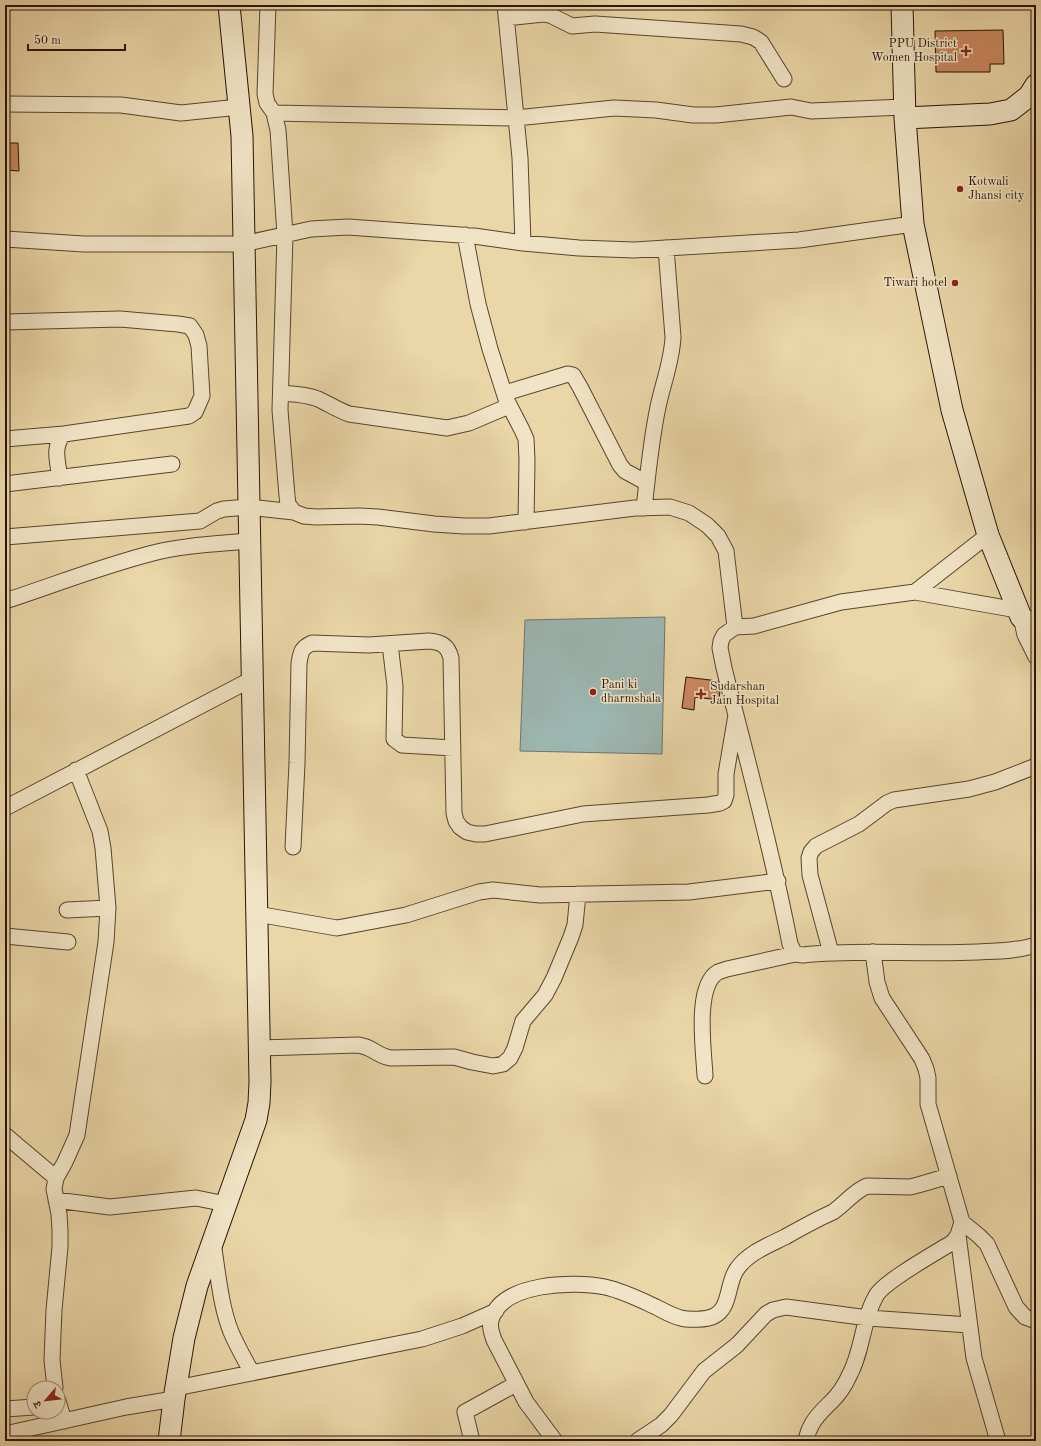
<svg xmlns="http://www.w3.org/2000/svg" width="1041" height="1446" font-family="'Old Standard TT','Noto Serif Devanagari',serif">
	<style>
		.water { fill: #9cb7b2; stroke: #6e756c }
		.building { fill: #ca8862; stroke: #281304 }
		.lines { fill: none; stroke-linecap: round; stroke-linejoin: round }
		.street-casing { stroke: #58442d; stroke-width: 17 }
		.secondary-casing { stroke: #281304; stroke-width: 23 }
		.street { stroke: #f1e4c6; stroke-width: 15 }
		.secondary { stroke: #f1e4c6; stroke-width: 21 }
		.poi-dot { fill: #8f2418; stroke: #f1e4c6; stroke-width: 1.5 }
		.labels { text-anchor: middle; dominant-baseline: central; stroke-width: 3; stroke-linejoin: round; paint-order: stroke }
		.poi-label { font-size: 12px; fill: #281304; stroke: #f1e4c6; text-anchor: start }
	</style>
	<rect width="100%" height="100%" fill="#ead6a7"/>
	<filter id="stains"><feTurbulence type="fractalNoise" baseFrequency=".005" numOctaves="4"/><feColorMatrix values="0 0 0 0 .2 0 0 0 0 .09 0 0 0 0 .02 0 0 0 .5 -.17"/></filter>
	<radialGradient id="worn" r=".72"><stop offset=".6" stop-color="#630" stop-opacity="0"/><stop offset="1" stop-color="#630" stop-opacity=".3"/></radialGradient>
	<path class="water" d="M 665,617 L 662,754 L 520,751 L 525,620 Z"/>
	<path class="building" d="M 1003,30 L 1004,64 L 990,64 L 990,72 L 936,72 L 935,31 Z
		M 5,143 L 18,143 L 19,171 L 5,170 Z
		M 686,677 L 718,681 L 720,690 L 719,700 L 695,697 L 694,710 L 682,708 Z"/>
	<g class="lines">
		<defs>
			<path id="street" d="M 268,5 L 265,94 L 267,103 L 274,113 L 278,130 L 285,235 L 280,410 L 287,496 L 288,504 L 294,512
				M 505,5 L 520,158 L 523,243
				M 506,18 L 544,14 L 550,15 L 572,26 L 595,24 L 741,34 L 753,37 L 761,42 L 784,79
				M 5,104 L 121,105 L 181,113 L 239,107
				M 274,113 L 516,118 L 614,108 L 656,110 L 693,115 L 716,115 L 791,107 L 811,111 L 904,107
				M 465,235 L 478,304 L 490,349 L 506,399 L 522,430 L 526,439 L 527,460 L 526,522
				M 5,239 L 84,244 L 243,244 L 311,229 L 348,227 L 474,236 L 523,243 L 579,248 L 634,250 L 799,240 L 913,224
				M 5,322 L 120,319 L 178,324 L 190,326 L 196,335 L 199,346 L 202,396 L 195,412 L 189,416 L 64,434 C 52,446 58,463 60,478
				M 281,393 C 294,394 306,394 318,399 C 329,404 338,410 349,414 L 447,428 L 469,423 L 509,406
				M 505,393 L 568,374 L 573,375 L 580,387 L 620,465 L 625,471 L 647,483
				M 5,439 L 64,434
				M 5,484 L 172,464
				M 644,508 C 648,474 651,440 658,407 C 663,383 672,361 673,337 L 666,248
				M 5,537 L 200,521 L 217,511 L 224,509 L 248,507 L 294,512 L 304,516 L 316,517 L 359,516 L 378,517 L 434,524 L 464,526 L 489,526 L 635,508 L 670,507 L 689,513 L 707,525 L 718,536 L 726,551 L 735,627
				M 915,592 L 1017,610
				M 5,601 C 54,585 102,566 153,553 C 184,545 217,544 249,541
				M 1021,617 L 1025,635 L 1036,657
				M 390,644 L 395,686 L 394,739 L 402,745 L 453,748
				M 5,808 L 252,679
				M 293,847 L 297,763 L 299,663 C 301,652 301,648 312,643 L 369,645 L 429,641 C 442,642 448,646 451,658 L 454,813 L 456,821 L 460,827 L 467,832 L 476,834 L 485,834 L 583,814 L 708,805 L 720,803 L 724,801 L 726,795 L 726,774 L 736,715
				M 67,910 L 108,908
				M 257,914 L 337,928 L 406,915 L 479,892 L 493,890 L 540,895 L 689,892 L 778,881
				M 5,936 L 68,942
				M 831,953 L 810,875 L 809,858 L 811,852 L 816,846 L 859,824 L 887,803 L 894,800 L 969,789 L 995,782 L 1036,766
				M 795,954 L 790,944 C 772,851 747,760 724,668 L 720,648 L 721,641 L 724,635 L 735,627 L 754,626 L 841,602 L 915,592 L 988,535
				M 260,1048 L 358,1045 C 374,1047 376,1056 391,1058 L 454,1057 L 472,1062 L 493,1066 L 503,1064 L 510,1058 L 515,1048 L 523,1021 L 545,995 L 554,978 L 571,937 L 575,925 L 578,894
				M 705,1076 C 704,1052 694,986 718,972 C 721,971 724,970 727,969 L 795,954 L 803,955 C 861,949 920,955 978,952 C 997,951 1018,951 1036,945
				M 5,1135 L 56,1178
				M 56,1200 L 110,1207 L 196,1198 L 226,1204
				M 962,1222 L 979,1236 L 987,1244 L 1016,1307 L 1025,1317 L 1036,1321
				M 958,1235 L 974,1358 L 998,1441
				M 213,1243 C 218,1272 220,1304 231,1332 C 237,1346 245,1360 252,1373
				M 55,1388 L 52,1360 L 54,1310 L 60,1247 L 60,1230 L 59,1214 L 54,1189 L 56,1178 L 65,1162 L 77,1135 L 106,942 L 108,908 L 103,848 L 100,831 L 76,770
				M 176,1388 L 422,1339 L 462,1326 L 496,1311
				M 58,1401 L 64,1421
				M 5,1409 L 34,1407
				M 5,1434 L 126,1407 L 174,1399
				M 472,1441 L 465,1412 L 516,1384
				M 555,1441 L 526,1402 L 494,1340 C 492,1334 489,1327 491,1320 C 502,1282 574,1281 605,1287 C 623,1291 639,1299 656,1307 C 664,1311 672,1316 681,1318 C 688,1320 707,1320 714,1316 C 731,1308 727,1282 737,1269 C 748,1253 769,1245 785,1237 C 801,1228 817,1219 833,1212 C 845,1204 854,1191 867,1186 L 910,1187 L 918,1185 L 949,1176
				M 637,1441 L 661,1425 L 671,1415 L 704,1371 L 737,1345 L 766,1314 L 773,1310 L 786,1307 L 868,1318 L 969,1325
				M 806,1441 C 807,1435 809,1429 812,1424 C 817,1415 825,1408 832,1401 C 839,1394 845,1385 849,1376 C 863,1351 862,1320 876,1296 C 883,1282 937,1252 953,1242 L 958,1235 L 962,1222 L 928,1104 L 928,1078 L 926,1069 L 922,1059 L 882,998 L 877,982 L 873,952"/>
			<path id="secondary" d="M 902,5 L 905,118
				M 1036,85 L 1029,96 L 1011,110 L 990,114 L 905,118 L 913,224 L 952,410 L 988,535 L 1021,617 L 1036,630
				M 169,1441 L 174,1399 L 184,1338 L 197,1286 L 256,1120 L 259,1103 L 260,1082 L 242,136 L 229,5"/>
		</defs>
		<use href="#street" class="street-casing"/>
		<use href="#secondary" class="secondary-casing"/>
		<use href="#street" class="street"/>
		<use href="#secondary" class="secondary"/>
	</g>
	<g class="poi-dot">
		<path d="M964 45h4v4h4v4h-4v4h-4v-4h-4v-4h4z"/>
		<circle cx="960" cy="189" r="4"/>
		<circle cx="955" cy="283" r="4"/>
		<circle cx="593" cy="692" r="4"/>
		<path d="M699 688h4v4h4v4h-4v4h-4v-4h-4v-4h4z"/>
	</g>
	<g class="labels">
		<g class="poi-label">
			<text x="957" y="44" text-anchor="end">PPU District<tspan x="957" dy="14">Women Hospital</tspan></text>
			<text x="968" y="182">Kotwali<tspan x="968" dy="14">Jhansi city</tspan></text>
			<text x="947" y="283" text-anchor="end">Tiwari hotel</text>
			<text x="601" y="685">Pani ki<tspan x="601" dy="14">dharmshala</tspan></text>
			<text x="710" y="687">Sudarshan<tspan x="710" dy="14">Jain Hospital</tspan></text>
		</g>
	</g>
	<rect width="1041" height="1446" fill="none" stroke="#ead6a7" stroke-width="20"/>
	<rect x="6" y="6" width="1029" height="1434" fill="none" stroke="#281304" stroke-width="2"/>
	<rect x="10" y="10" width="1021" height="1426" fill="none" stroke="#281304"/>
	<g transform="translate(46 1400) rotate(242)"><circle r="19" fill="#f1e4c6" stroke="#a19078"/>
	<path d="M0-3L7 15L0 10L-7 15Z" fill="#8f2418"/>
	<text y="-6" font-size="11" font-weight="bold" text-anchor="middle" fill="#281304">उ</text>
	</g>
	<path d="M28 44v6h97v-6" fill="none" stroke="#281304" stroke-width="2"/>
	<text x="34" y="44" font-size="12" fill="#281304" stroke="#f1e4c6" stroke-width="3" paint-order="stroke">50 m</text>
	<rect width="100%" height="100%" filter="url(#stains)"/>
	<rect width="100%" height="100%" fill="url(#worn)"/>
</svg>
